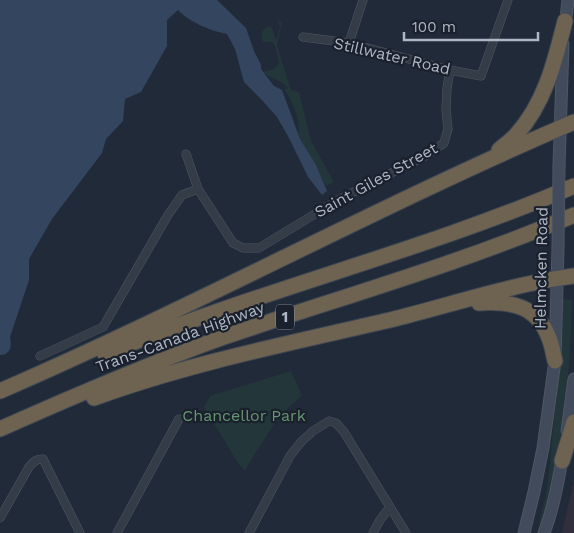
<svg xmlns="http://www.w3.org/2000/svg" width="574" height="533" font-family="'Work Sans',sans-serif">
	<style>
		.medical { fill: #312f3c }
		.green { fill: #233639 }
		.water { fill: #34455f }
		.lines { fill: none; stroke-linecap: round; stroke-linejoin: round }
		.minor-casing { stroke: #4f5763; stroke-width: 9 }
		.secondary-casing { stroke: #4f5763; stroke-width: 13 }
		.motorway-casing { stroke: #3f4753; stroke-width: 17 }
		.minor { stroke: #343c48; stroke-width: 8 }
		.secondary { stroke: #424b5b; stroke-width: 11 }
		.motorway { stroke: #6e6351; stroke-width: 15 }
		.secondary-bridge-casing { stroke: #4f5763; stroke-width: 13; stroke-linecap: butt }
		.secondary-bridge { stroke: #424b5b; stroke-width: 11 }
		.labels { text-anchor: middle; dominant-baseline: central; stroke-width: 4.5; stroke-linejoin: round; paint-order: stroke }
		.shield { fill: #1a212d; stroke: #828a97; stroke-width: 1 }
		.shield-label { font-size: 15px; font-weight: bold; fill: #afb7c5 }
		.street-label { font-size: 16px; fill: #afb7c5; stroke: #1a212d }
		.park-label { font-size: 16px; fill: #669571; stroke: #1a212d }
	</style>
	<rect width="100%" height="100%" fill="#212a38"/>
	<path class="medical" d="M 574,479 L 574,533 L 562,533 Z"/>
	<path class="green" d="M 277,20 L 282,22 L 277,46 L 291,90 L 299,92 L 311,141 L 334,182 L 326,186 L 297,133 L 299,131 C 299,116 293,102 284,89 L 288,89 C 282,79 270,79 262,72 L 274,69 L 279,63 C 277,56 277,49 273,42 L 263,42 C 260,35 261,29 269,26 L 272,28 L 275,37 L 277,39 L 280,26 Z
		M 563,299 L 572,300 C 571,375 561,450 542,524 L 539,523 L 545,499 L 548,483 L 554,418 L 559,376 L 562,344 Z
		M 291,371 L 302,395 L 278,418 L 251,460 L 245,471 L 238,463 L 204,407 L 210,396 Z"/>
	<path class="water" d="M 0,0 L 217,0 L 246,28 L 254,51 L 261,65 L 261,69 L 274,86 L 282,90 L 300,139 L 316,165 L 327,191 L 322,195 L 308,177 L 289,138 L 277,117 L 260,98 L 244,82 L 235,49 L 227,34 C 211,31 189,22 178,10 L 167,20 L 167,46 L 141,92 L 125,99 L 123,121 L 106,139 L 102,153 L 52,219 L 29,259 L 29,280 L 10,337 C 12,346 11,354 0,355 Z"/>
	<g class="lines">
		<defs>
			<path id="minor" d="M 303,37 L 349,43 L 450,70 L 481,76 L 508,0
				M 349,43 L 363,0
				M 186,154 L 198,189 L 233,243 L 243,248 L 259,248 L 338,200 L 427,155 L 444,143 L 448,129 L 446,109 L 447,88 L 450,70
				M 40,356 L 103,327 L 168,215 L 182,195 L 198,189
				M 0,518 L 29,467 C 33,462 36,459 43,459 L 80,533
				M 117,533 L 179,419
				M 249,533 L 290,456 L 301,442 L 313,431 L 329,421 L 336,423 L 344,432 L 406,533
				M 373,533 L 380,520 L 390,507"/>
			<path id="secondary" d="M 565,28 L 568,0
				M 559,166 L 563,44
				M 567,431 L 574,379
				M 524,533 L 534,492 L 543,448 L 555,361 L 558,248
				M 544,533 C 554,507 558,481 563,455"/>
			<path id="motorway" d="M 499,150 C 504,145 511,141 516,135 C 545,103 555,61 565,21
				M 479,303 C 510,301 537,305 549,338 C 552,345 553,353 555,361
				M 105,354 C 258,290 421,252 574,186
				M 0,391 C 194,307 380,205 574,122
				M 94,398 C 190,363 291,343 390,320 C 451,305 512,284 574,276
				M 0,429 C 74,396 148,364 224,337 C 341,297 460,264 574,215
				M 562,461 L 574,422"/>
		</defs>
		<use href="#minor" class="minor-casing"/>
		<use href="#secondary" class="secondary-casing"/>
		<use href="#motorway" class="motorway-casing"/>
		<use href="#minor" class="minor"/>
		<use href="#secondary" class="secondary"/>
		<use href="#motorway" class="motorway"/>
		<defs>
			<path id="secondary-bridge" d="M 558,248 L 559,166"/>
		</defs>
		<use href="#secondary-bridge" class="secondary-bridge-casing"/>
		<use href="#secondary-bridge" class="secondary-bridge"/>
	</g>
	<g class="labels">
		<rect class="shield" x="276" y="304.5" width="18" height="25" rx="4"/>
		<g class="shield-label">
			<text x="285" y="317">1</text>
		</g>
		<g class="street-label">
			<text transform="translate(392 56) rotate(13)">Stillwater Road</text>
			<text transform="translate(376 180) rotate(-29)">Saint Giles Street</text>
			<text transform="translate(541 268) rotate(-89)">Helmcken Road</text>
			<text transform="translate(180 337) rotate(-20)">Trans-Canada Highway</text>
		</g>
		<g class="park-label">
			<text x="244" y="415">Chancellor Park</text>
		</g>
	</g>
	<path d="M404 32v8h134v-8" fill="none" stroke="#afb7c5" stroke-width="2.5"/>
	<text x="412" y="32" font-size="15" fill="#afb7c5" stroke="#1a212d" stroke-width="4" paint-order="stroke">100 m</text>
</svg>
